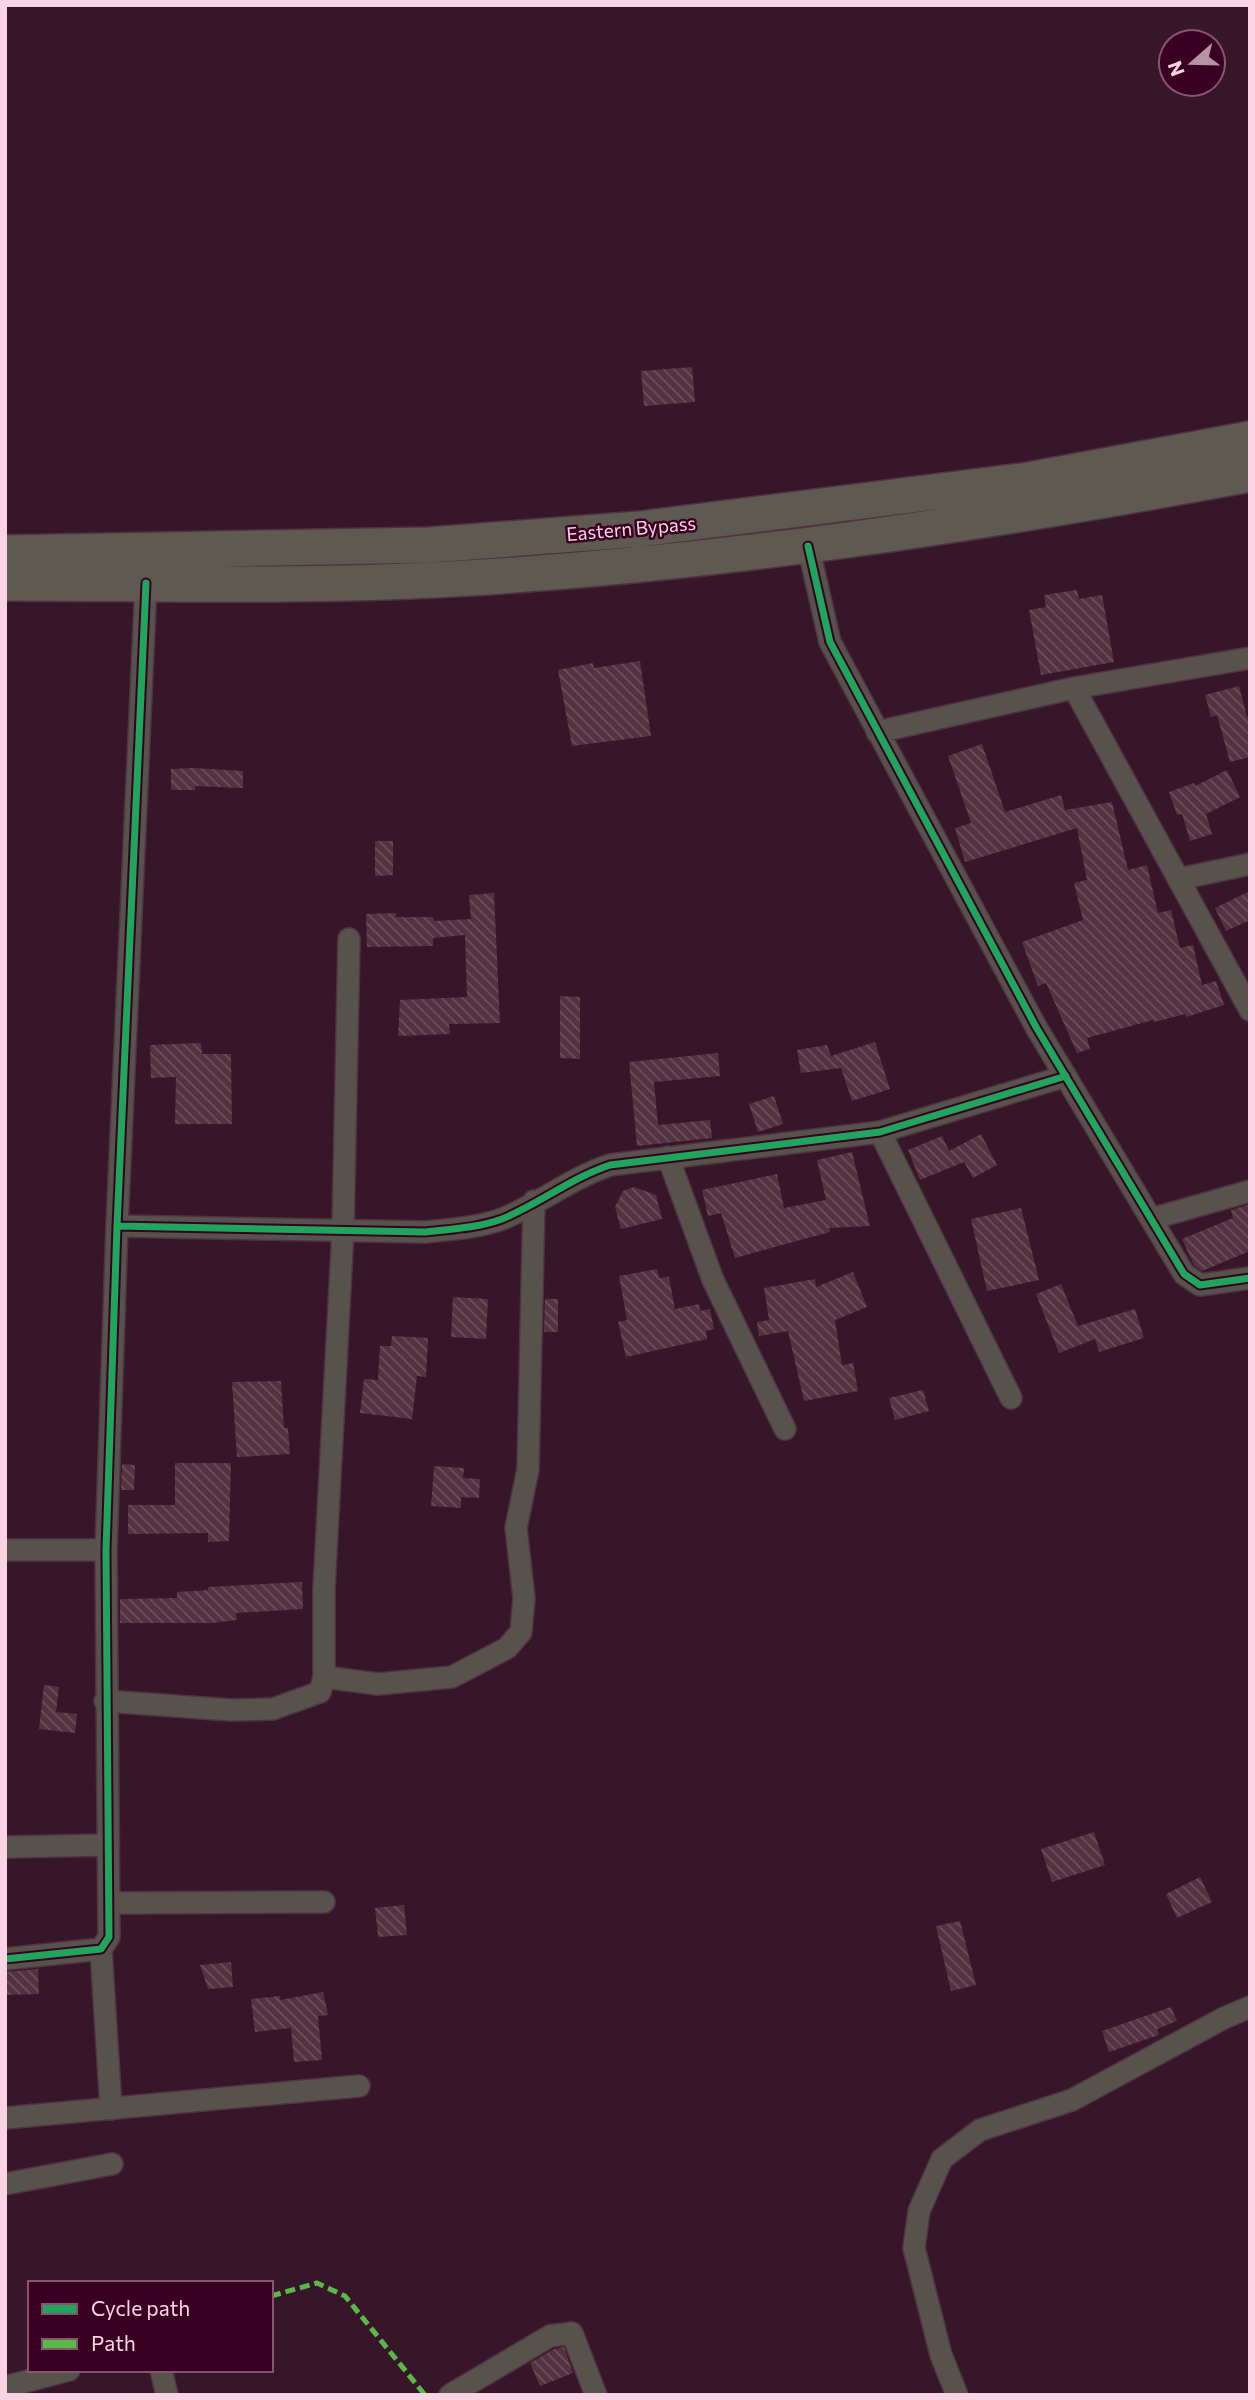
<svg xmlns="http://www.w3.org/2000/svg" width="1255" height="2400" font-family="Commissioner,sans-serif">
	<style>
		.building { fill: url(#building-back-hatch) }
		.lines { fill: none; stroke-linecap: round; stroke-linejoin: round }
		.minor-casing { stroke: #503342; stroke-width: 24 }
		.primary-casing { stroke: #503342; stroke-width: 38 }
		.minor { stroke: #58524d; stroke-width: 21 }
		.primary { stroke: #5f5a51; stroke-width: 35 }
		.quiet { stroke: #58b947; stroke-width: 5; stroke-dasharray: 10 5; stroke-linecap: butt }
		.cycleway-casing { stroke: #390021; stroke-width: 11 }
		.cycleway { stroke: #20a55d; stroke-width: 7 }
		.labels { text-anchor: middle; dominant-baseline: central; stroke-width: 5; stroke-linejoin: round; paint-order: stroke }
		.street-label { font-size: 19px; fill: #fad4e5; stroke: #390021 }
	</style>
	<defs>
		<pattern id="building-back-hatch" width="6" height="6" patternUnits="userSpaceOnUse" patternTransform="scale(1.75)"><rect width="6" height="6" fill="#543240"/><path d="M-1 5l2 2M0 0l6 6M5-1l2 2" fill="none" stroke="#6e4f5b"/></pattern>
	</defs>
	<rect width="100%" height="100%" fill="#371629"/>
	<path class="building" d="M 692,367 L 695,402 L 644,406 L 641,371 Z
		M 1077,590 L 1079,599 L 1102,595 L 1114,662 L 1041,675 L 1029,610 L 1046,607 L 1044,595 Z
		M 640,661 L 651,736 L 572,746 L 558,670 L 593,663 L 594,668 Z
		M 1239,686 L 1247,717 L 1250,716 L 1250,757 L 1230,762 L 1217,715 L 1211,717 L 1205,695 Z
		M 982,744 L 1005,812 L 1061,795 L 1065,810 L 1112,802 L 1128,870 L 1147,865 L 1158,913 L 1171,910 L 1180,948 L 1193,945 L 1202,985 L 1216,981 L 1224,1005 L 1186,1017 L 1185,1014 L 1154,1022 L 1153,1020 L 1087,1038 L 1090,1049 L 1077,1053 L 1046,983 L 1038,986 L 1022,942 L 1083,920 L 1074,883 L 1087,880 L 1077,828 L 965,862 L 955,828 L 971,823 L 948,756 Z
		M 194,768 L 243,771 L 243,788 L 195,786 L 195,790 L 171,790 L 171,769 Z
		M 1227,770 L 1240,797 L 1206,814 L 1212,834 L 1190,841 L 1182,814 L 1177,815 L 1169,792 L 1194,783 L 1195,786 Z
		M 375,841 L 393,841 L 393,875 L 375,876 Z
		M 1250,891 L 1250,920 L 1226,931 L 1215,908 Z
		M 494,893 L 500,1023 L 449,1024 L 450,1034 L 398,1036 L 400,1000 L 467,997 L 465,935 L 433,938 L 433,946 L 367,947 L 366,914 L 396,913 L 396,917 L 433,917 L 434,921 L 471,919 L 469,895 Z
		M 560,996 L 580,997 L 580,1059 L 560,1058 Z
		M 875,1042 L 890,1089 L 852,1101 L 841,1068 L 801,1073 L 797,1050 L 827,1045 L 831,1056 Z
		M 201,1043 L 202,1054 L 231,1054 L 232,1124 L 175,1124 L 176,1077 L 151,1078 L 150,1045 Z
		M 718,1053 L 720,1076 L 654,1082 L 658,1125 L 710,1120 L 712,1138 L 637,1146 L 629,1062 Z
		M 774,1096 L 783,1124 L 758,1132 L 749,1104 Z
		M 981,1134 L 997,1165 L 973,1178 L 964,1162 L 920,1180 L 908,1150 L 942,1136 L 949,1151 Z
		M 852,1152 L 870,1226 L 829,1228 L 830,1232 L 735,1258 L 721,1213 L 708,1216 L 702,1190 L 777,1174 L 784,1208 L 826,1200 L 817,1160 Z
		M 634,1187 L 656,1195 L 662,1219 L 621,1229 L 615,1207 L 623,1191 Z
		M 1248,1205 L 1250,1251 L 1202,1271 L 1194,1265 L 1182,1239 L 1233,1218 L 1231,1210 Z
		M 1021,1208 L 1039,1280 L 987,1291 L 971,1219 Z
		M 657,1269 L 659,1278 L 669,1277 L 675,1309 L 699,1304 L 700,1311 L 710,1309 L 714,1329 L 706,1331 L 707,1339 L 626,1357 L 618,1322 L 627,1320 L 619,1276 Z
		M 853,1272 L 867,1307 L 835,1320 L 842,1365 L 853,1363 L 858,1391 L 804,1401 L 788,1331 L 759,1336 L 757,1322 L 769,1320 L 764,1288 L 815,1279 L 816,1287 Z
		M 1061,1284 L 1078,1326 L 1135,1309 L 1144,1338 L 1099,1352 L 1095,1339 L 1059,1353 L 1036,1294 Z
		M 453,1297 L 488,1299 L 486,1339 L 451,1337 Z
		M 545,1299 L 558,1299 L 558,1332 L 544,1332 Z
		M 392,1336 L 428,1338 L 426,1377 L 417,1376 L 412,1419 L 360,1413 L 364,1379 L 378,1380 L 380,1346 L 391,1346 Z
		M 281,1381 L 284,1428 L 288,1428 L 290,1454 L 237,1457 L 232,1382 Z
		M 923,1390 L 929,1411 L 895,1420 L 889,1398 Z
		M 175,1463 L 231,1463 L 229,1541 L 208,1542 L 208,1533 L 128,1534 L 128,1505 L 175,1505 Z
		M 122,1464 L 135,1465 L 134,1490 L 121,1490 Z
		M 434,1466 L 464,1468 L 463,1478 L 480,1479 L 479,1498 L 461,1497 L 461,1508 L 431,1506 Z
		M 302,1582 L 303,1609 L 236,1613 L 237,1620 L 211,1623 L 120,1623 L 120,1599 L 177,1598 L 177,1592 L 208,1590 L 208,1587 Z
		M 44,1685 L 59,1687 L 56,1712 L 77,1714 L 75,1733 L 39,1729 Z
		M 1094,1832 L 1105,1865 L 1052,1882 L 1041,1849 Z
		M 1200,1877 L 1212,1902 L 1177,1918 L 1166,1894 Z
		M 404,1905 L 407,1935 L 378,1937 L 375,1908 Z
		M 960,1921 L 976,1985 L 951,1991 L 936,1926 Z
		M 231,1962 L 233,1987 L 208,1989 L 200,1965 Z
		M 38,1969 L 39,1994 L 5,1995 L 5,1972 Z
		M 323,1992 L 328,2015 L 318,2016 L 322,2060 L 294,2062 L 291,2028 L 255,2032 L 251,1999 L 280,1996 L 280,2000 Z
		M 1171,2007 L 1177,2021 L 1157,2029 L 1159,2035 L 1109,2052 L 1102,2031 Z
		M 564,2347 L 573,2373 L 540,2386 L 530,2363 L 554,2349 Z"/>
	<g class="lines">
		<defs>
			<path id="minor" d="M 808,546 L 830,642 L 1036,1027 L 1184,1274 L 1200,1285 L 1250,1278
				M 1074,688 L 1250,1010
				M 877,732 L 1074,688 L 1250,658
				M 1179,879 L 1250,864
				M 880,1132 L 1011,1398
				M 668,1157 L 713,1280 L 785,1429
				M 1151,1219 L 1250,1191
				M 117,1226 L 426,1232 C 451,1229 477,1228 502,1219 C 539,1204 571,1178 610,1165 L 880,1132 L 1066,1076
				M 5,1550 L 106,1550
				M 324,1677 L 378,1684 L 452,1677 L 507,1648 L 521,1632 L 524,1598 L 516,1528 L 528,1469 L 534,1201
				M 105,1701 L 231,1710 L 273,1709 L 320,1692 L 324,1677 L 324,1589 L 343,1230 L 349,939
				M 5,1847 L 108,1845
				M 109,1903 L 324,1902
				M 101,1949 L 111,2109
				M 5,1959 L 101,1949 L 109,1937 L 106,1550 L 117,1226 L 146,583
				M 5,2118 L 359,2086
				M 5,2184 L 112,2164
				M 161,2370 L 167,2395
				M 5,2387 L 69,2370
				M 450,2395 L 550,2336 L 572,2333 L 596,2395
				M 957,2395 L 941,2355 L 914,2248 L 919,2211 L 942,2159 L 980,2130 L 1072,2100 L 1224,2018 L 1250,2007"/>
			<path id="primary" d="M 5,553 L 429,545 L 640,529 L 1029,480 L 1250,439
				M 5,583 C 147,583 291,587 433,580 C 708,566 980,524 1250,474"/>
		</defs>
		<use href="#minor" class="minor-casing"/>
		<use href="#primary" class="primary-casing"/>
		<use href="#minor" class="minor"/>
		<use href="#primary" class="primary"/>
		<path class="quiet" d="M 271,2296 L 317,2283 L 345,2296 L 425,2395"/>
		<defs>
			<path id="cycleway" d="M 808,546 L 830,642 L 1036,1027 L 1184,1274 L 1200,1285 L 1250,1278
				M 117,1226 L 426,1232 C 451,1229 477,1228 502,1219 C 539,1204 571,1178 610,1165 L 880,1132 L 1066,1076
				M 5,1959 L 101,1949 L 109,1937 L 106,1550 L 117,1226 L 146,583"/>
		</defs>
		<use href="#cycleway" class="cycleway-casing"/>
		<use href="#cycleway" class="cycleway"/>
	</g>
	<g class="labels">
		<g class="street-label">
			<text transform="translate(631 528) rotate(-5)">Eastern Bypass</text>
		</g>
	</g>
	<rect width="1255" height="2400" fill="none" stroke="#fad4e5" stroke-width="14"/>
	<rect x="28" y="2281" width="245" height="91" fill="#390021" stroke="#86556f" stroke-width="2"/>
	<rect x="42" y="2304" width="35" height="10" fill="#20a55d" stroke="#86556f" stroke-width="2"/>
	<text x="91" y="2316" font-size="21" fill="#fad4e5">Cycle path</text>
	<rect x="42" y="2339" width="35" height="10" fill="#58b947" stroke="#86556f" stroke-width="2"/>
	<text x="91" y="2351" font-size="21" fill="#fad4e5">Path</text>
	<g transform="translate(1192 63) rotate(250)"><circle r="33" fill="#390021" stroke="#86556f" stroke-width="2"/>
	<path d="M0-5L12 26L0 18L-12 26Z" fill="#b692a3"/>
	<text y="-10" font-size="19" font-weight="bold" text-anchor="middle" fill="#fad4e5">N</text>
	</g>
</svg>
